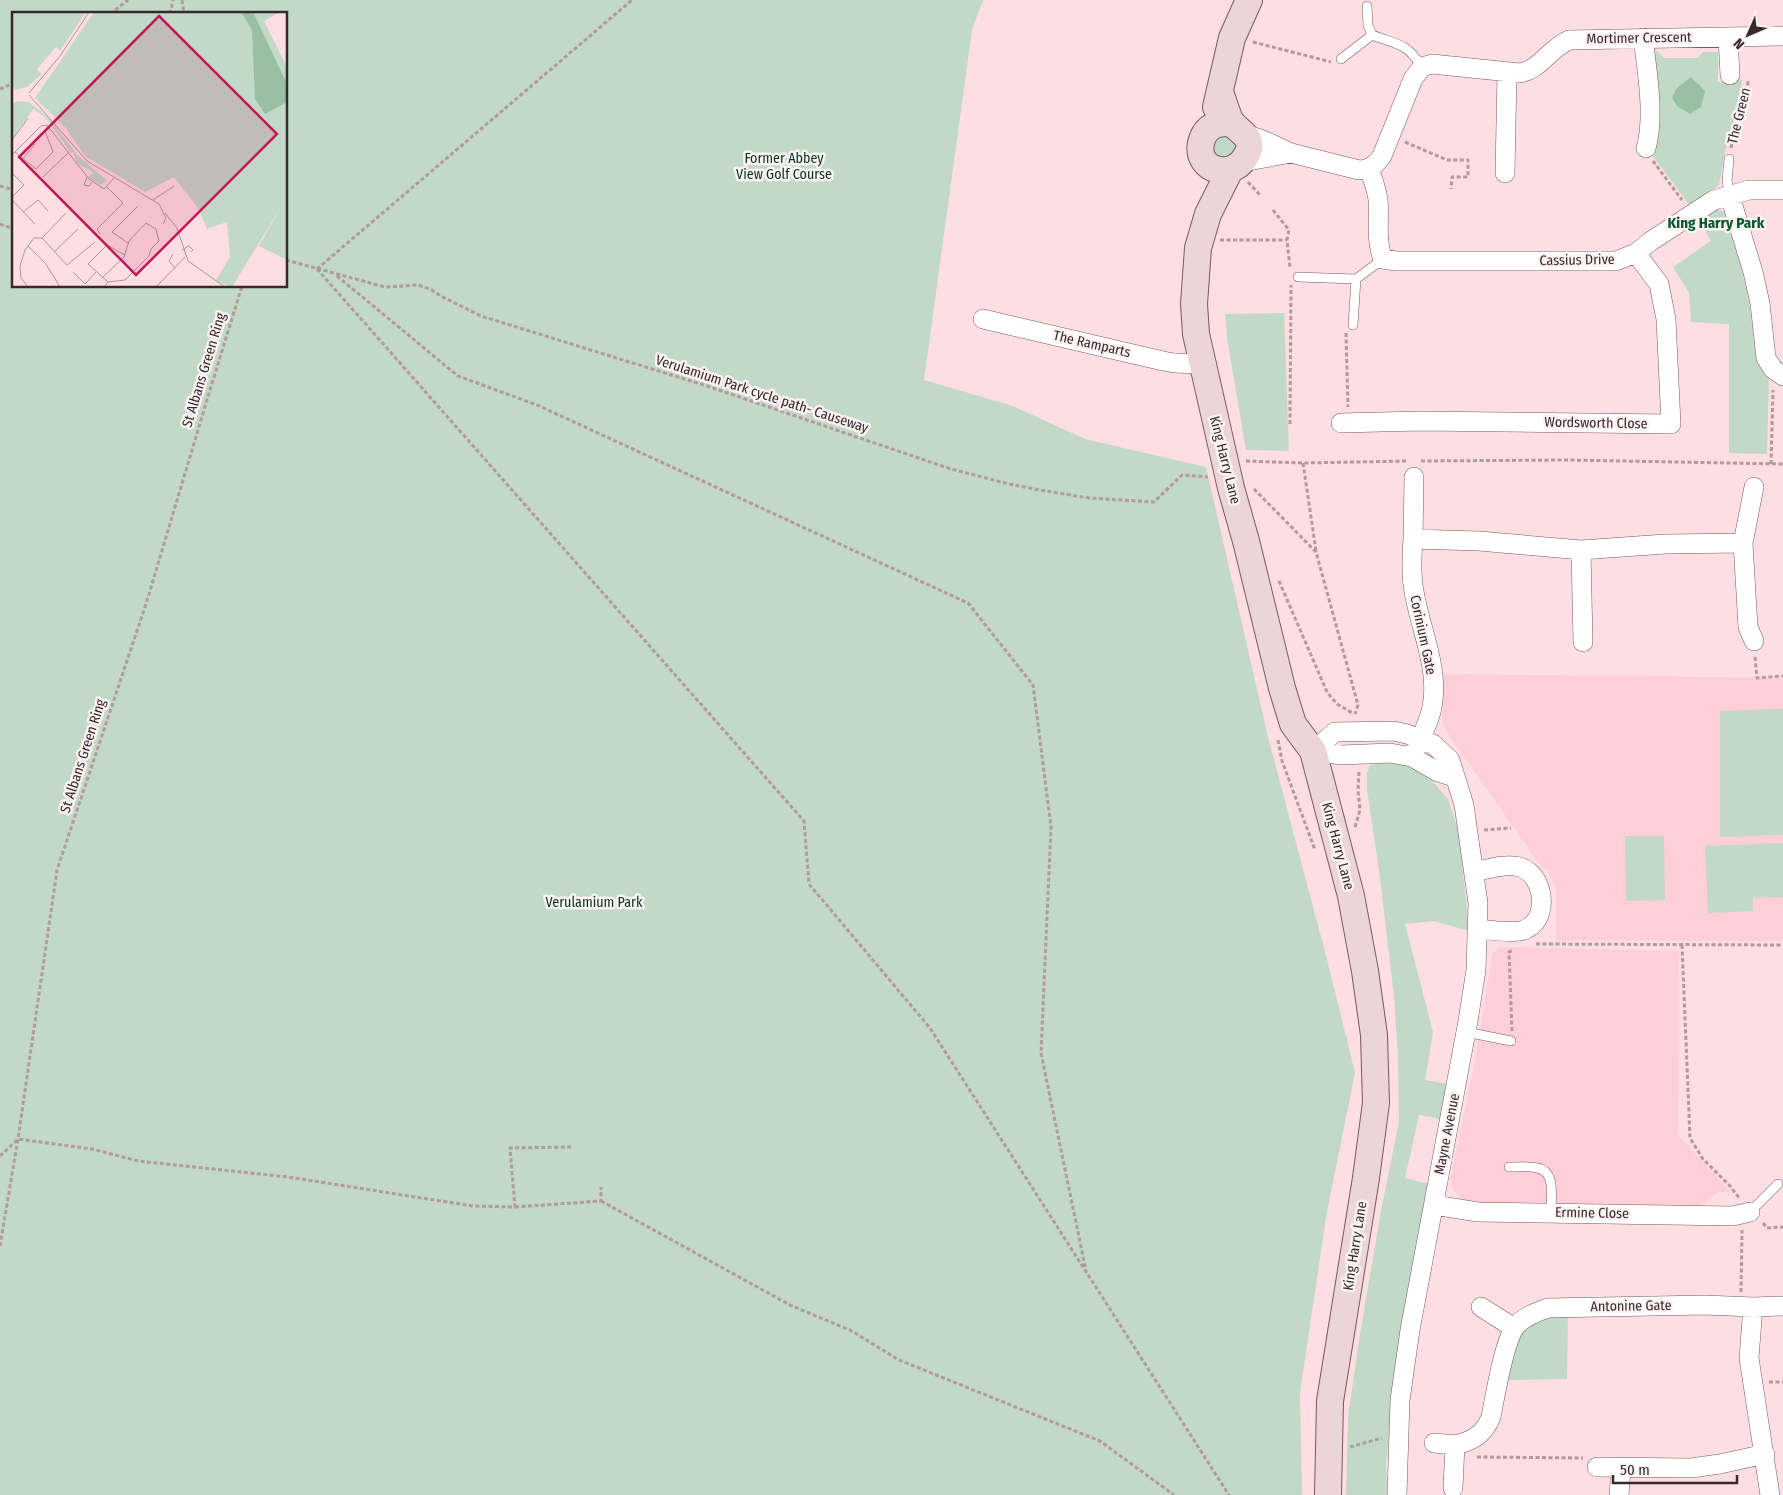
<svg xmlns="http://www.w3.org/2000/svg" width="1783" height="1495" font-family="'Fira Sans Condensed',sans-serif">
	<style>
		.built { fill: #fecfd7 }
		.green { fill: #c2d9c7; fill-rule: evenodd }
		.water { fill: #9ac0a3 }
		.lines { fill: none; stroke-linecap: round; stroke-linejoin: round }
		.lane-casing { stroke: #78585d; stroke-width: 10 }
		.street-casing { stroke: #78585d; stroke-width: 20 }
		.secondary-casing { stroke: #78585d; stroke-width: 28 }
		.path { stroke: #b2999d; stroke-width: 3; stroke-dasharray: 4 2.5; stroke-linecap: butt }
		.lane { stroke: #fff; stroke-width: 9 }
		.street { stroke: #fff; stroke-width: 19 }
		.secondary { stroke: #ebd5d9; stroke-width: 26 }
		.labels { text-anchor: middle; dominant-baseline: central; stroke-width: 5; stroke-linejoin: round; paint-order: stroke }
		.street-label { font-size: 14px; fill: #37282b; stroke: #faf2f3 }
		.park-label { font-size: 14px; fill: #053519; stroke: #faf2f3 }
		.neighbourhood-label { font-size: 15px; font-weight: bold; fill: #08562b; stroke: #faf2f3 }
		.inset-road { fill: none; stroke: #ae9599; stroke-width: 1 }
		.view { fill: #c2185b; fill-opacity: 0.15; stroke: #c2185b; stroke-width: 2.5 }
		.inset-edge { fill: none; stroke: #37282b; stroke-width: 2.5 }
	</style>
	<rect width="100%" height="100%" fill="#fddee3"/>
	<path class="built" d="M 1444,674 L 1783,678 L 1783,941 L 1556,940 L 1556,889 L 1548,871 L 1538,862 L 1447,732 L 1443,724 L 1442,717 Z
		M 1501,947 L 1679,951 L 1678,1135 L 1731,1192 L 1718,1192 L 1699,1207 L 1471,1203 L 1461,1199 L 1452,1188 L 1451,1177 L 1474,1066 L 1493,953 Z"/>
	<path class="green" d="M 0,0 L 983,0 L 972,30 L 924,380 L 1013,406 L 1085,439 L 1206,467 L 1268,737 L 1329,967 L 1355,1073 L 1326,1217 L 1300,1393 L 1302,1495 L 0,1495 ZM 14,14 L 286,14 L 286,286 L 14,286 Z
		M 1652,50 L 1657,51 L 1664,58 L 1697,58 L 1703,52 L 1718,52 L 1718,82 L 1742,80 L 1740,109 L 1728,136 L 1719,185 L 1690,206 L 1652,155 L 1654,92 Z
		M 1216,132 L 1239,136 L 1236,159 L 1213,156 Z
		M 1713,207 L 1724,212 C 1735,243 1744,275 1750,307 C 1755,331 1752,358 1769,377 L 1767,454 L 1729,453 L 1729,324 L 1691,322 L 1689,293 L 1673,267 L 1711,241 L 1698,218 Z
		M 1284,313 L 1289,451 L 1246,450 L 1227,338 L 1225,314 Z
		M 1783,709 L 1783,835 L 1720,837 L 1720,711 Z
		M 1383,763 L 1407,763 L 1425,773 L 1448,799 L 1459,833 L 1469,931 L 1434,921 L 1405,924 L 1433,1032 L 1425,1080 L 1448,1084 L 1440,1119 L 1419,1115 L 1405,1178 L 1429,1184 L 1396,1371 L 1386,1465 L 1387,1495 L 1346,1495 L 1348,1416 L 1360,1334 L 1381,1211 L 1399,1121 L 1398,1057 L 1394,996 L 1380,878 L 1367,789 L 1367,773 L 1370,765 Z
		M 1625,836 L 1664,836 L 1665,900 L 1626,901 Z
		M 1783,843 L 1783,897 L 1753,898 L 1753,911 L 1708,913 L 1705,846 Z
		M 1568,1315 L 1567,1379 L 1506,1380 C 1518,1334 1516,1321 1568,1315 Z"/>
	<path class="water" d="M 1691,77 L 1705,91 L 1701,107 L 1690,114 L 1677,106 L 1672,98 L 1676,89 Z"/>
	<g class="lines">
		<defs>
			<path id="lane" d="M 1367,6 L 1368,25 L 1372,35 C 1398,45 1406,42 1422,67
				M 1341,59 L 1372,35
				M 1729,159 L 1727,181 L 1730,196
				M 1298,277 L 1356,279 L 1383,259
				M 1353,325 L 1356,279
				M 1466,1032 L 1511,1041
				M 1509,1167 C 1518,1167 1528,1166 1537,1168 C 1556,1171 1551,1197 1551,1212
				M 1750,1212 L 1778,1184"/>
			<path id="street" d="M 1728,37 L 1730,75
				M 1643,38 C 1647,69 1655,118 1646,148
				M 1245,134 L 1263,140 L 1291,153 L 1359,170 C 1370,170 1376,164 1382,156 L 1413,79 L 1422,67 L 1432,64 L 1519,73 C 1539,71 1550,48 1569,40 L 1783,36
				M 1243,162 L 1291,153
				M 1369,169 C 1373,179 1376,188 1378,199 C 1380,220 1375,239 1383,259 L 1396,261 L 1616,261 L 1636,253 L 1651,241 L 1714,200 L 1749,190 L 1783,190
				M 1505,173 L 1507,73
				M 1730,196 L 1753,272 L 1760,303 L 1766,358 L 1773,369 L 1783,376
				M 983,319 L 1163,361 L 1174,363 L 1201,364
				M 1341,423 L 1420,421 L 1671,424 L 1666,319 L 1659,284 L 1636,253
				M 1413,539 L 1414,477
				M 1743,543 L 1748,627 L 1754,641
				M 1581,550 L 1583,642
				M 1313,751 L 1335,732 L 1394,731 L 1407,734 L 1433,744 L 1450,760 L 1464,805 L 1478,903 L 1476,970 L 1468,1021 L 1410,1330 L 1400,1400 L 1397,1495
				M 1313,751 L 1341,755 L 1390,753 L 1412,757 L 1438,772 L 1454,777
				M 1412,757 C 1419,741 1429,724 1432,707 C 1440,666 1418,625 1413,585 C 1411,570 1412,554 1413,539 L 1479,541 L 1581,550 L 1665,544 L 1743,543 L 1754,487
				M 1474,872 C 1488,869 1506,863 1520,867 C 1546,875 1551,925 1520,931 C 1509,933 1490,930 1478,929
				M 1434,1205 L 1478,1212 L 1733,1216 L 1750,1212
				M 1481,1307 L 1514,1328
				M 1753,1307 L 1783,1306
				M 1434,1443 L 1455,1445
				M 1597,1467 L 1691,1468 L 1720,1464 L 1765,1454
				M 1453,1488 L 1455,1445 C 1473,1441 1484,1434 1491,1417 C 1495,1396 1504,1342 1515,1327 C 1523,1317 1536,1312 1548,1308 L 1705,1305 L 1753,1307 L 1749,1358 L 1770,1495
				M 1619,1495 L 1621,1468"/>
			<path id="secondary" d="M 1220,92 C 1223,99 1228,119 1233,124 C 1241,133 1254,138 1248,152 C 1235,183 1195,171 1201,143 C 1205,126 1218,121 1233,124
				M 1216,107 L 1232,38 L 1249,0
				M 1230,170 L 1208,214 L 1198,248 L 1194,304 L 1196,334 L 1231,488 L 1246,541 L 1282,688 L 1293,724 L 1313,751 L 1351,896 L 1365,971 L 1374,1035 L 1376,1103 L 1366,1178 L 1330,1401 L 1328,1495"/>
		</defs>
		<use href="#lane" class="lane-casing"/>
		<use href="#street" class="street-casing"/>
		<use href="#secondary" class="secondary-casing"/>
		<path class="path" d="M 182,0 L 184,14
			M 110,14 L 128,0
			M 170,14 L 173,0
			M 1253,42 L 1331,62
			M 0,89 L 14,83
			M 1405,142 L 1447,160 L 1468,160 L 1468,177 L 1452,177 L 1451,189
			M 1731,148 C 1735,125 1747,104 1748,80
			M 1653,161 L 1682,200
			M 1248,182 L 1261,196
			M 0,186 L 14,190
			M 1273,210 L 1289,230 L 1287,240 L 1290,268
			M 0,224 L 14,229
			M 1220,240 L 1287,240
			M 286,260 L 385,287 L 418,285 L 430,289 L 441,296 L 481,316 L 707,386 L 951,469 L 1009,484 L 1040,490 L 1089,498 L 1154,502 L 1182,475 L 1208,477
			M 317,269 L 804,821 L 809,884 L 930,1028 L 1229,1495
			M 317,269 L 632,0
			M 337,276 L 458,376 L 537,405 L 968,603 L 1033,685 L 1051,827 L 1041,1053 L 1086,1271
			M 1346,333 L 1348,407
			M 1290,424 L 1291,285
			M 1246,461 L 1303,463 L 1407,461
			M 1421,461 L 1568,460 L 1783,464
			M 1303,463 L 1316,551
			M 1771,464 L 1773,390
			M 1254,489 L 1316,552 L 1358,705 L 1355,714
			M 1279,581 L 1327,692 L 1337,704 L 1354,714
			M 1755,657 L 1757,678 L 1783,676
			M 1278,740 L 1282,761 L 1315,850
			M 1355,827 L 1360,810 L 1358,791 L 1359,772
			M 1484,830 L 1511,828
			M 1536,944 L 1783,945
			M 1682,945 L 1690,1138 L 1703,1159 L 1730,1186 L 1740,1199
			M 1512,1031 L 1509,952 L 1514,950
			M 0,1156 L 18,1139 L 92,1149 L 138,1161 L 288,1177 L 473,1206 L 515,1207 L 510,1148 L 571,1147
			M 601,1201 L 790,1305 L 850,1330 L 899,1360 L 1100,1441 L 1174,1495
			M 515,1207 L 601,1201 L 601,1187
			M 1763,1223 L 1767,1228 L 1783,1227
			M 0,1246 L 18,1139 L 57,870 L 146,604 L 210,390 L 242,286
			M 1741,1292 L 1742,1230
			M 1769,1382 L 1783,1382
			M 1350,1447 L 1382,1438
			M 1477,1457 L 1583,1458"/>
		<use href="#lane" class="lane"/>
		<use href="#street" class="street"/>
		<use href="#secondary" class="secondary"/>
	</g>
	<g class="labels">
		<g class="street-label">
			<text transform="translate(1639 38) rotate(-1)">Mortimer Crescent</text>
			<text transform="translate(1739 116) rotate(-76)">The Green</text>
			<text transform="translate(1577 260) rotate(-1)">Cassius Drive</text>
			<text transform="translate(1092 344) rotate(13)">The Ramparts</text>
			<text transform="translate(204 370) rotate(-73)">St Albans Green Ring</text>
			<text transform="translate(762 394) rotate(18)">Verulamium Park cycle path- Causeway</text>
			<text transform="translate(1596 423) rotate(1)">Wordsworth Close</text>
			<text transform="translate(1225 460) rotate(76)">King Harry Lane</text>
			<text transform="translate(1423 635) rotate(78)">Corinium Gate</text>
			<text transform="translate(83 756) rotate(-72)">St Albans Green Ring</text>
			<text transform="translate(1338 846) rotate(75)">King Harry Lane</text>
			<text transform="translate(1447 1134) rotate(-79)">Mayne Avenue</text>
			<text transform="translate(1592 1213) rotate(1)">Ermine Close</text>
			<text transform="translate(1355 1246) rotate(-81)">King Harry Lane</text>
			<text transform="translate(1631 1306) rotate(-1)">Antonine Gate</text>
		</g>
		<g class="park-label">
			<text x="784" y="158">Former Abbey<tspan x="784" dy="16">View Golf Course</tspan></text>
			<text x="594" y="902">Verulamium Park</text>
		</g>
		<g class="neighbourhood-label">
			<text x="1716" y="223">King Harry Park</text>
		</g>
	</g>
	<g transform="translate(12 12)">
		<rect width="275" height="275" fill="#fddee3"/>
		<path d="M 0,0 L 74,0 L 48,39 L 44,35 L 25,57 L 30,62 L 15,75 L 4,78 L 0,74 ZM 82,0 L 268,0 L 252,9 L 275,55 L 275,248 L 247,234 L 269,195 L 220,275 L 206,270 L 204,268 L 218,245 L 215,210 L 195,217 L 186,196 L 162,165 L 133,180 L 73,144 L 53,115 L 23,86 ZM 5,89 L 17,90 L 37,106 L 66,144 L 96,169 L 88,173 L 76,165 L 81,160 L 65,151 L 61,140 L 59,141 L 34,106 L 21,97 L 0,127 L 0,92 Z" fill="#c2d9c7"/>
		<path d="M 229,0 L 241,0 L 275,72 L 275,90 L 253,102 L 243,87 L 240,18 Z" fill="#9ac0a3"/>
		<path class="inset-road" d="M 17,81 L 48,44 L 77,0M 17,83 L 75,149 L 147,192 L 154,206 L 151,212M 0,128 L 16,106M 3,140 L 24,157 L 41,140 L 33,119M 0,143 L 29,114 L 35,113 L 77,167 L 92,177 L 102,166M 11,147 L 23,132M 0,161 L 12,173 L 0,185M 31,165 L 57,140M 75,165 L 72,173 L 77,174 L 80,170M 0,188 L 23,212M 141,188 L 162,174M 11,200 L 26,188 L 36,199M 153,201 L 165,216 L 176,249 L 213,275M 88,222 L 85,217 L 111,191 L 94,174M 30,226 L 54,201M 116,231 L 100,220 L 126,194M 16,234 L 34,252 L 48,275M 170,238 L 177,234 L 181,238 L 179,240M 42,240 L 66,217M 161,242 L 157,249 L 163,256M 61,260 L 73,272 L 84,260M 90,266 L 112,245 L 117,229 L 134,211 L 144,217M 96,270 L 76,252 L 95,233 L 113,243M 16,275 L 9,266 L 8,254 L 13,238 L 22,226 L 30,226 L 55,253 L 83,230M 92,275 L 96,270 L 113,268 L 137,244 L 139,237 L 147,229 L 144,217M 144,275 L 173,245"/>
		<path class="view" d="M 147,4 L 265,122 L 124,263 L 7,145 Z"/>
		<rect width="275" height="275" class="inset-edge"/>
	</g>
	<g transform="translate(1748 35) rotate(225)" stroke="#faf2f3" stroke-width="4" paint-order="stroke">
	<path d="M0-4L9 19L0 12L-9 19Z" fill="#37282b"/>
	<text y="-8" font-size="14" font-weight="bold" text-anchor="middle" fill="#37282b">N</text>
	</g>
	<path d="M1613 1475v8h124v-8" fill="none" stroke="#37282b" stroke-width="2.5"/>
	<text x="1620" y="1475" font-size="15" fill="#37282b" stroke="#faf2f3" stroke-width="4" paint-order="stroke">50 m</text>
</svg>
